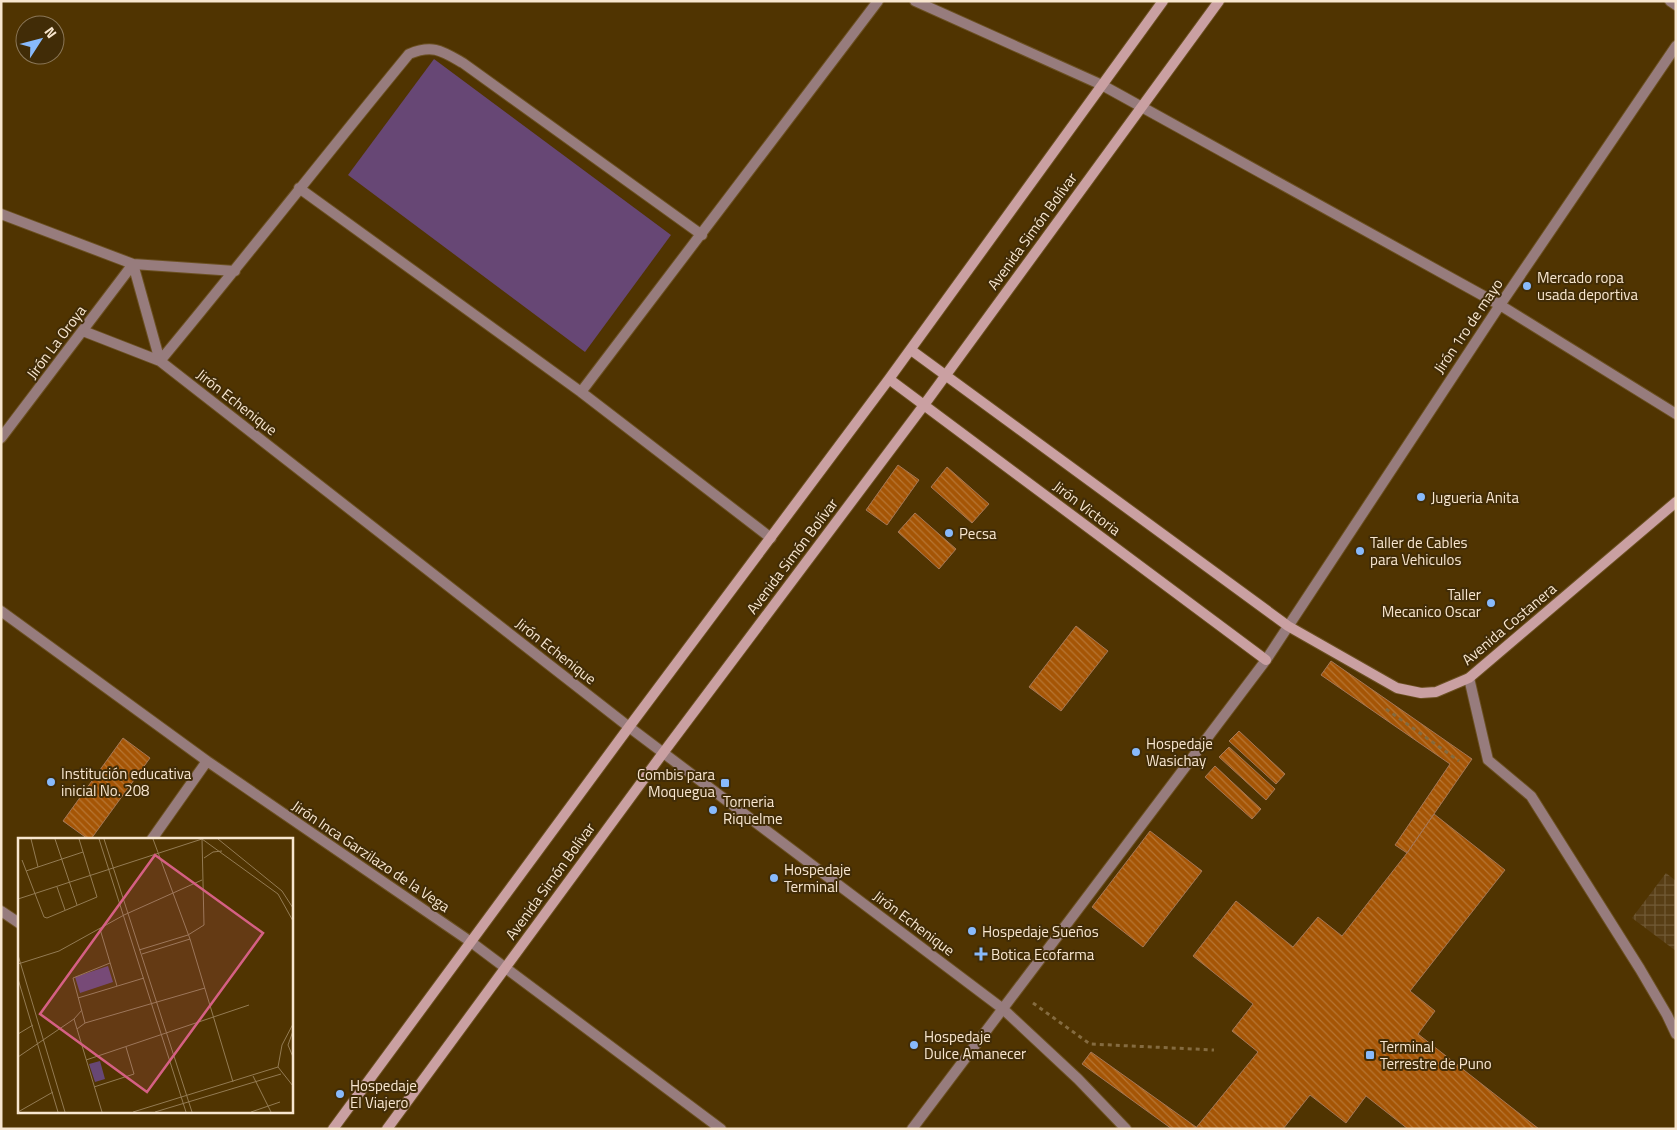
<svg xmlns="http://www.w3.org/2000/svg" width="1677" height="1130" font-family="'Titillium Web',sans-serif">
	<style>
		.industrial { fill: url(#industrial-grid) }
		.green { fill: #674775 }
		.building { fill: url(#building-back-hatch); stroke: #a57757 }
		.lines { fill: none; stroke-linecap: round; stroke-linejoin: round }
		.lane-casing { stroke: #6b5022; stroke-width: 12 }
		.street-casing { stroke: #6b5022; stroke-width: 12 }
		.secondary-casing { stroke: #6b5022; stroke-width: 12 }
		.path { stroke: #846b40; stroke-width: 3; stroke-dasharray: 4 4; stroke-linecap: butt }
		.lane { stroke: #977c7d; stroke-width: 10 }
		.street { stroke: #977c7d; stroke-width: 10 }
		.secondary { stroke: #caa0a2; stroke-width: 10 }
		.poi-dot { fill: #88bafc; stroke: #412c07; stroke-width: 2 }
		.labels { text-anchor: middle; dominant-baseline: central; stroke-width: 4; stroke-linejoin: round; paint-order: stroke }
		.street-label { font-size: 15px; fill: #f8e6cf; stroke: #412c07 }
		.poi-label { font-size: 15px; fill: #f8e6cf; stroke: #412c07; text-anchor: start }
		.inset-road { fill: none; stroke: #937b53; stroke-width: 1 }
		.view { fill: #d56084; fill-opacity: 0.15; stroke: #d56084; stroke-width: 2.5 }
		.inset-edge { fill: none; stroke: #f8e6cf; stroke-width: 2.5 }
	</style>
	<defs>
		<pattern id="industrial-grid" width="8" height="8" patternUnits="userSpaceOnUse" patternTransform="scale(1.25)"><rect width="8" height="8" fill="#583e15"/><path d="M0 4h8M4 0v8" fill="none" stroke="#715a36"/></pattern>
		<pattern id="building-back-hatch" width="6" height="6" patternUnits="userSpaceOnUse" patternTransform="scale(1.25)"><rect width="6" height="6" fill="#a55505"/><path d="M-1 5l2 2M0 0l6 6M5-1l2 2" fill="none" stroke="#b77634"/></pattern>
	</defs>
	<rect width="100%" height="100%" fill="#503401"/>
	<path class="industrial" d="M 1666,873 L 1676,881 L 1676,951 L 1632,918 Z"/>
	<path class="green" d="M 434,59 L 671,235 L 585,352 L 348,175 Z"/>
	<path class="building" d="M 898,465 L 919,480 L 887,525 L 866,510 Z
		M 947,467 L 989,504 L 972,523 L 931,487 Z
		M 915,513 L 956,549 L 939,569 L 898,532 Z
		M 1076,626 L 1108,651 L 1061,711 L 1029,687 Z
		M 1331,661 L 1472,759 L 1407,853 L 1395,845 L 1450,764 L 1321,675 Z
		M 1239,731 L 1285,774 L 1276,784 L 1229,741 Z
		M 123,738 L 150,758 L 91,839 L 88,839 L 63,821 Z
		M 1229,747 L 1275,789 L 1266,800 L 1219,757 Z
		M 1215,766 L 1261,809 L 1252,819 L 1205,777 Z
		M 1434,814 L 1505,870 L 1410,991 L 1435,1011 L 1418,1034 L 1539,1129 L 1408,1129 L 1366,1096 L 1346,1123 L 1310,1095 L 1283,1129 L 1195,1129 L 1258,1052 L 1232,1031 L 1253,1004 L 1193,956 L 1236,901 L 1293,947 L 1318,917 L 1342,936 L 1407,853 Z
		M 1150,831 L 1202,871 L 1143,947 L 1092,907 Z
		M 1091,1052 L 1196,1127 L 1195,1129 L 1172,1129 L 1082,1064 Z"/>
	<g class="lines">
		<defs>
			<path id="lane" d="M 1469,678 L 1488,760 L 1531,796 L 1640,969 L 1667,1015 L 1676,1034
				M 1003,1009 L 1078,1079 L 1126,1129"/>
			<path id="street" d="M 915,1 L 1102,85 L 1500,305 L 1676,414
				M 1670,1 L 1676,5
				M 299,188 L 581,392 L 771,538
				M 1,214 L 133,264 L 235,271
				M 133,264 L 160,361
				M 83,331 L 160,361 L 629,727 L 1003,1009
				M 160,361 C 244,260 325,156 409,54 C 433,44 442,51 463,63 L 702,235
				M 581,392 L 878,1
				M 1,438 L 133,264
				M 1,611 L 207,761 L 471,942 L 721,1129
				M 152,839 L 207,761
				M 1,911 L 19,923
				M 912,1129 L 1266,660 L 1500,305 L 1676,46"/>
			<path id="secondary" d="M 911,350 L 1288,626 L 1397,688 L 1421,693 L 1436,692 L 1469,678 L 1676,502
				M 889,379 L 1266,660
				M 333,1129 L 629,727 L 889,379 L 1163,1
				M 387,1129 L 663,753 L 924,405 L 1219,1"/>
		</defs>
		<use href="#lane" class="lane-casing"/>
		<use href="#street" class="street-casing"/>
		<use href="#secondary" class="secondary-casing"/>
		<path class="path" d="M 1386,709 L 1459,761
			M 1033,1003 L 1090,1044 L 1214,1050"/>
		<use href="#lane" class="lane"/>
		<use href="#street" class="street"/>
		<use href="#secondary" class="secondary"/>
	</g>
	<g class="poi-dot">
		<circle cx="1527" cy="286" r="5"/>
		<circle cx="1421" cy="497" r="5"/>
		<circle cx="949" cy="533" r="5"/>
		<circle cx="1360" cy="551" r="5"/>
		<circle cx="1491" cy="603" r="5"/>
		<circle cx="1136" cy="752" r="5"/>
		<circle cx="51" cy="782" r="5"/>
		<rect x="720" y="778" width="10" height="10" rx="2.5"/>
		<circle cx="713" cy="810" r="5"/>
		<circle cx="774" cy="878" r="5"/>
		<circle cx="972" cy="931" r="5"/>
		<path d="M978.5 946.5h5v5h5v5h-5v5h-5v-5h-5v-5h5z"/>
		<circle cx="914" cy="1045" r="5"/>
		<rect x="1365" y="1050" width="10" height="10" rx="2.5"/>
		<circle cx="340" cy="1094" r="5"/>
	</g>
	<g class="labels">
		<g class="street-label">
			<text transform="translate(1032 231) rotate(-54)">Avenida Simón Bolívar</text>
			<text transform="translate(1468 326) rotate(-56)">Jirón 1ro de mayo</text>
			<text transform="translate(56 342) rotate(-53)">Jirón La Oroya</text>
			<text transform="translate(237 402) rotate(38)">Jirón Echenique</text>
			<text transform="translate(1087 508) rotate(37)">Jirón Victoria</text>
			<text transform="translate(792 556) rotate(-53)">Avenida Simón Bolívar</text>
			<text transform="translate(1509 624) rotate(-40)">Avenida Costanera</text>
			<text transform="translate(556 651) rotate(38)">Jirón Echenique</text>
			<text transform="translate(371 856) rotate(34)">Jirón Inca Garzilazo de la Vega</text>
			<text transform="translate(550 881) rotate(-54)">Avenida Simón Bolívar</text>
			<text transform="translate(914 923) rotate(37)">Jirón Echenique</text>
		</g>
		<g class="poi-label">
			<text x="1537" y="277">Mercado ropa<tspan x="1537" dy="17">usada deportiva</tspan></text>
			<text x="1431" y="497">Jugueria Anita</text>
			<text x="959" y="533">Pecsa</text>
			<text x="1370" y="542">Taller de Cables<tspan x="1370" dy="17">para Vehiculos</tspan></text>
			<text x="1481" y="594" text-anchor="end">Taller<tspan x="1481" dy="17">Mecanico Oscar</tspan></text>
			<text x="1146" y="743">Hospedaje<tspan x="1146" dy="17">Wasichay</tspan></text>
			<text x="61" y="773">Institución educativa<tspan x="61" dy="17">inicial No. 208</tspan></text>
			<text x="715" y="774" text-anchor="end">Combis para<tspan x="715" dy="17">Moquegua</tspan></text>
			<text x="723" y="801">Torneria<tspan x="723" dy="17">Riquelme</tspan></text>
			<text x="784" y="869">Hospedaje<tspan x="784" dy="17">Terminal</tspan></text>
			<text x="982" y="931">Hospedaje Sueños</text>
			<text x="991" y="954">Botica Ecofarma</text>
			<text x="924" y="1036">Hospedaje<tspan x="924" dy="17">Dulce Amanecer</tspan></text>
			<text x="1380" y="1046">Terminal<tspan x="1380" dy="17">Terrestre de Puno</tspan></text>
			<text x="350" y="1085">Hospedaje<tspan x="350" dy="17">El Viajero</tspan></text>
		</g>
	</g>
	<g transform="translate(18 838)">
		<rect width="275" height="275" fill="#503401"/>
		<path d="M 90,128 L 95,144 L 62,155 L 57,139 ZM 82,223 L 87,241 L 77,244 L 71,226 Z" fill="#674775"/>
		<path class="inset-road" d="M 13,1 L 20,29M 37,1 L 59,67M 81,1 L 168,274M 86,1 L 174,274M 135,1 L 172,101 L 215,244M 200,1 L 264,53 L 275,70M 186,20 L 195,14 L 204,13M 4,22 L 26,79 L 29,80 L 79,59 L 61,1M 8,33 L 65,14M 39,49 L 47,72M 0,61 L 184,1 L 260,56 L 275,83M 82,91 L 99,148M 121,112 L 170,97 L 186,87 L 184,1M 124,116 L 172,101M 0,117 L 47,274M 0,126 L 41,113 L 106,77 L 184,42M 0,141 L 40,274M 60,160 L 126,140M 56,181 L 84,274M 67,185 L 55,140 L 92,125M 275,186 L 264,207 L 260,229 L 275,248M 59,191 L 67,185 L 187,150M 275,193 L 270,207 L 275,219M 0,196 L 15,187M 0,219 L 56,181 L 64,172M 68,222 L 231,167M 235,238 L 253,274M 76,249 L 116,236 L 108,209M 0,274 L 35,254M 115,274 L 260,229M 137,274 L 263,236M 233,274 L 262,264"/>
		<path class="view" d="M 137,17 L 245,95 L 129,254 L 22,176 Z"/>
		<rect width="275" height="275" class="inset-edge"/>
	</g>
	<rect width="1677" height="1130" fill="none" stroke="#f8e6cf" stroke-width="5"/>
	<g transform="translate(40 40) rotate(54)"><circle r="24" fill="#412c07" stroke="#8a7657"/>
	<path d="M0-4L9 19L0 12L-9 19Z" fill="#88bafc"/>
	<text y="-8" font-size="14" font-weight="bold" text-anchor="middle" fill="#f8e6cf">N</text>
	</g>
</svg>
